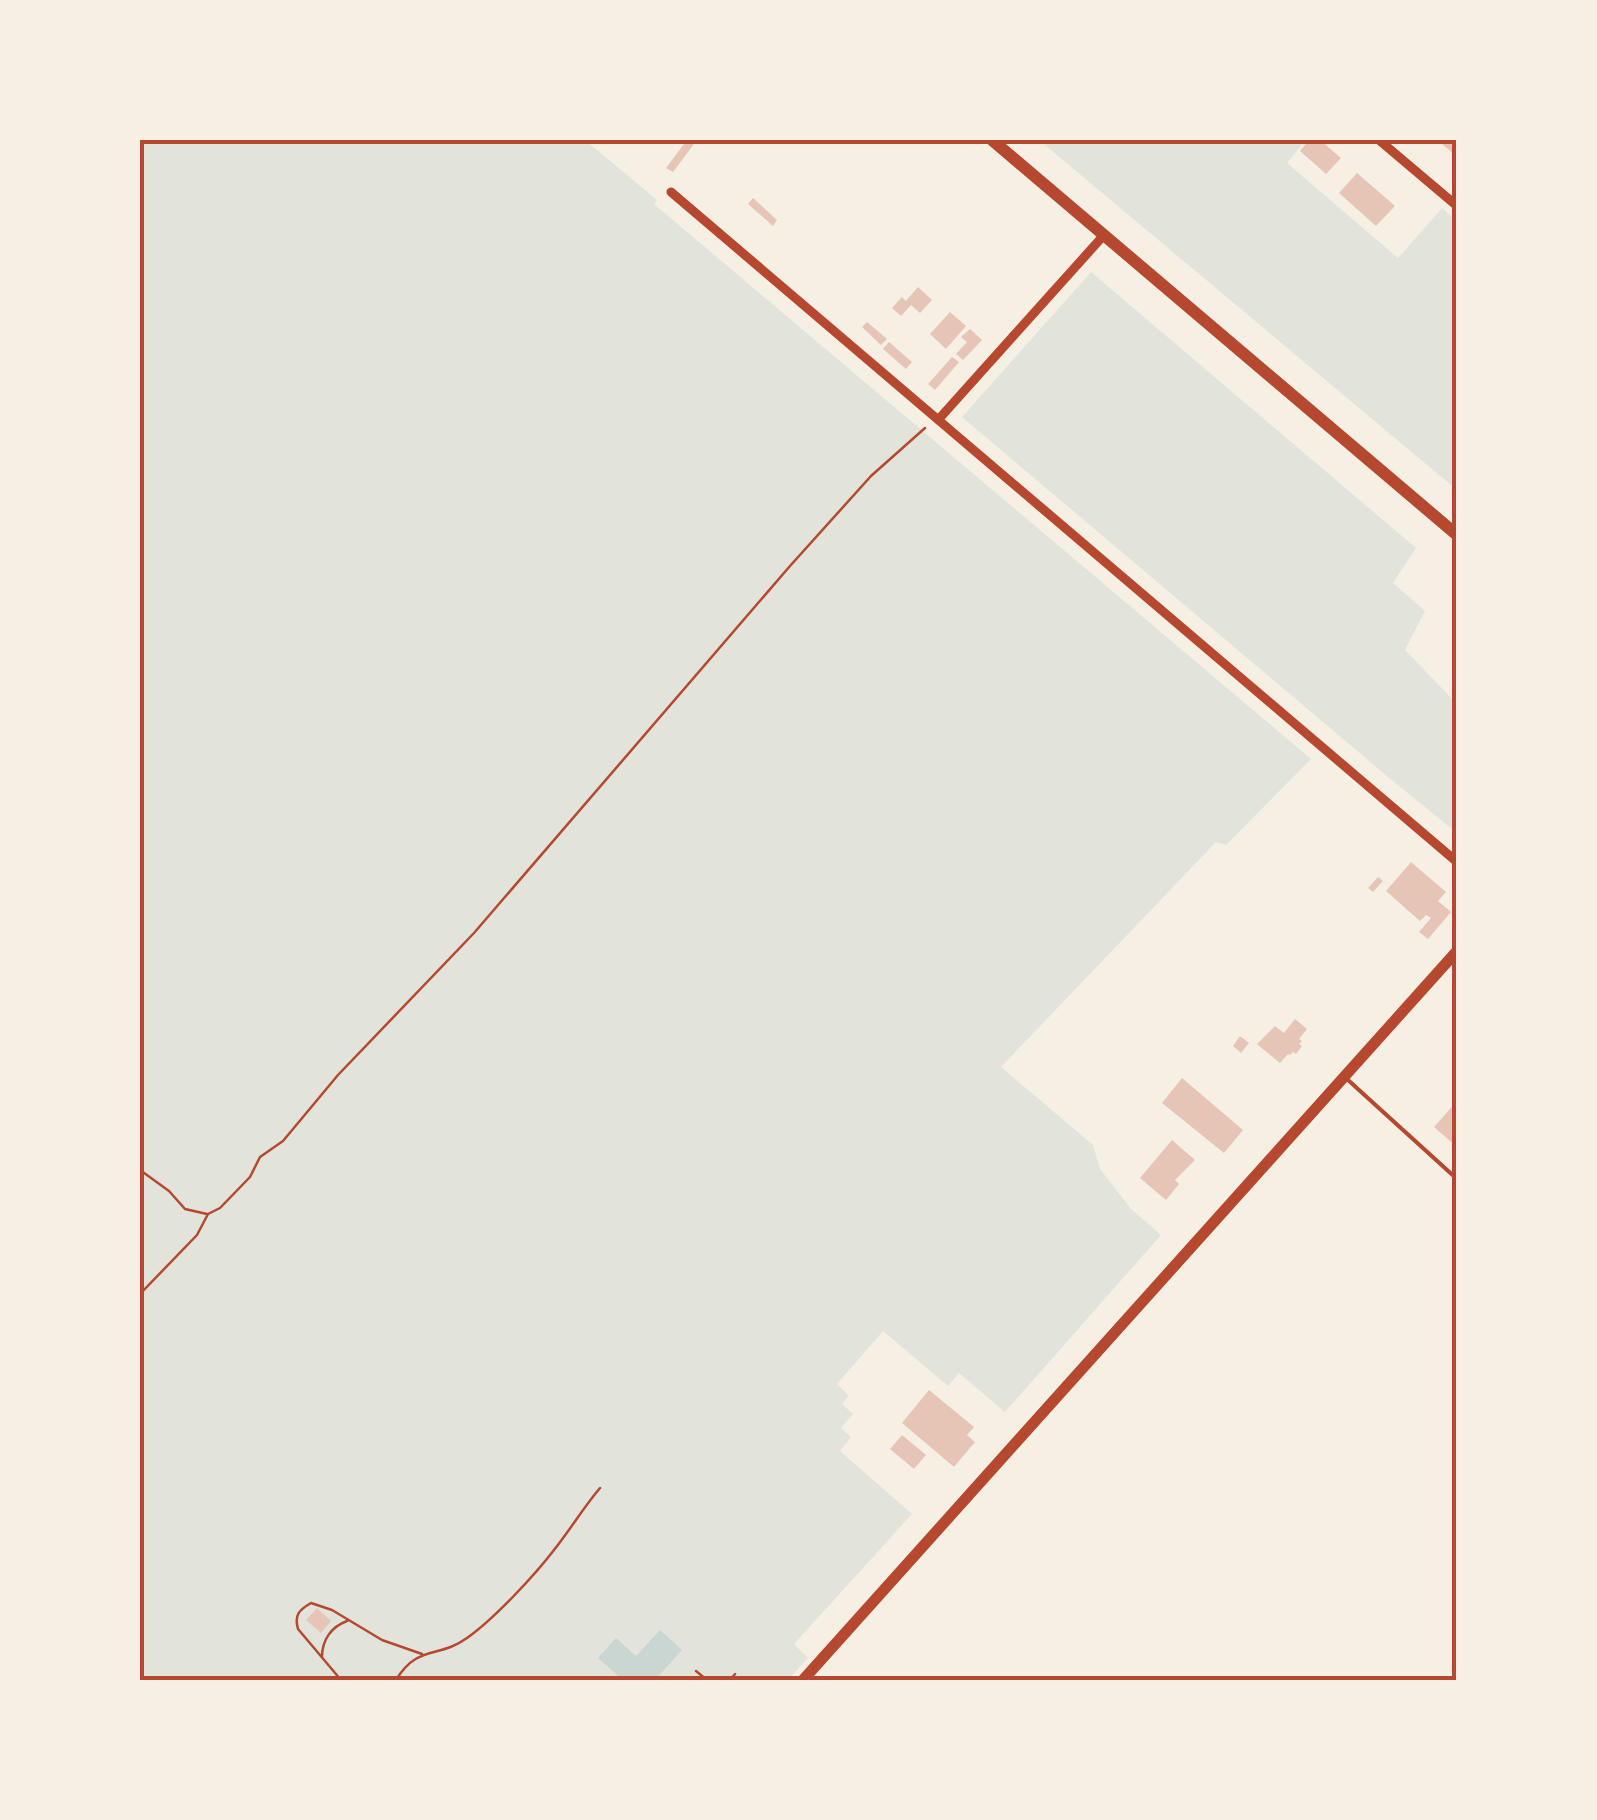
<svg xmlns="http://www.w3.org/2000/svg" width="1597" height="1820" font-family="Overpass,sans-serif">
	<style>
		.green { fill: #e2e4dc }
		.water { fill: #c9d6d2 }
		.building { fill: #e6c5b7 }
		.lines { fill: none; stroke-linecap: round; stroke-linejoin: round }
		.path { stroke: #b5482f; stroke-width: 2.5 }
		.service { stroke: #b5482f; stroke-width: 4 }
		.minor { stroke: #b5482f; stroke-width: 9 }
		.tertiary { stroke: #b5482f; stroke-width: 11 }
		.secondary { stroke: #b5482f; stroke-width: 12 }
		.neatline { fill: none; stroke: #b5482f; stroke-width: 4 }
	</style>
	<rect width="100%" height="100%" fill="#f6efe4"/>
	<path class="green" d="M 140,140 L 585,140 L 657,200 L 654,204 L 1311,759 L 1226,845 L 1216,842 L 1001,1067 L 1093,1145 L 1100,1169 L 1131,1209 L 1161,1235 L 1005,1412 L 959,1373 L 948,1386 L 883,1331 L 837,1384 L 849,1396 L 842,1404 L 853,1414 L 841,1428 L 851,1437 L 840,1451 L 912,1514 L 794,1644 L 808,1658 L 788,1680 L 140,1680 Z
		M 1039,140 L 1306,140 L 1287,163 L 1398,258 L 1442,208 L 1457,221 L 1457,490 Z
		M 1091,272 L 1416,548 L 1393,583 L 1425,611 L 1405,650 L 1457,704 L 1457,833 L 1394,782 L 962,417 Z"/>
	<path class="water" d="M 660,1630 L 682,1650 L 655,1680 L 623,1680 L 598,1658 L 616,1638 L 636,1656 Z"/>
	<path class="building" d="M 687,140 L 697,140 L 673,172 L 666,168 Z
		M 1309,140 L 1320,140 L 1341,158 L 1326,174 L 1300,151 Z
		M 1437,140 L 1457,140 L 1457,151 L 1454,154 Z
		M 1357,173 L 1395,206 L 1376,226 L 1339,193 Z
		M 753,198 L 777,220 L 773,226 L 748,204 Z
		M 918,287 L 932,300 L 920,313 L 911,305 L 901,316 L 892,308 L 902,297 L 906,301 Z
		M 950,312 L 966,326 L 946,349 L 930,334 Z
		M 867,322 L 887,339 L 881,345 L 862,327 Z
		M 970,329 L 982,340 L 963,360 L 956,354 L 967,342 L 961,337 Z
		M 889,342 L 912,362 L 906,369 L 883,349 Z
		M 952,357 L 959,362 L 935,390 L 928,384 Z
		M 1411,862 L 1446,892 L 1438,901 L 1451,912 L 1428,939 L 1419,932 L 1431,918 L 1426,915 L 1420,921 L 1386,891 Z
		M 1378,877 L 1383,881 L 1373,892 L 1368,888 Z
		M 1295,1019 L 1307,1029 L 1299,1039 L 1302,1041 L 1299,1044 L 1302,1046 L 1296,1054 L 1293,1052 L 1290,1055 L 1288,1054 L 1280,1063 L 1257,1044 L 1275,1026 L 1284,1033 Z
		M 1240,1036 L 1249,1043 L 1241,1053 L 1233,1046 Z
		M 1182,1078 L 1243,1130 L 1224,1153 L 1162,1103 Z
		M 1457,1101 L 1457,1147 L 1434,1127 Z
		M 1172,1140 L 1195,1160 L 1175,1180 L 1179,1184 L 1166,1200 L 1140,1178 Z
		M 929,1390 L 974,1427 L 967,1435 L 975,1442 L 954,1467 L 902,1423 Z
		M 902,1435 L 926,1455 L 914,1469 L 890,1449 Z
		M 317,1608 L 331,1621 L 321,1633 L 306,1620 Z"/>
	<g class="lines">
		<path class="path" d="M 140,1170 L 169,1191 L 185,1209 L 207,1214
			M 140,1294 L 197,1235 L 208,1214 L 220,1208 L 250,1177 L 260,1157 L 283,1141 L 338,1075 L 474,933 L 790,566 L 871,476 L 925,428
			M 322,1657 C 322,1640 331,1627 347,1621
			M 696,1671 L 707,1680
			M 341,1680 L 298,1629 C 294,1615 299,1610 311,1603 L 332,1610 L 382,1640 L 422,1654
			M 396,1680 C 418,1644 438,1659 467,1638 C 493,1620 534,1576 554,1550 C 570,1530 583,1508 600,1488
			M 730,1680 L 735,1674"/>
		<path class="service" d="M 1348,1080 L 1457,1179"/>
		<path class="minor" d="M 1379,140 L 1457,206
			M 671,192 L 1457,862
			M 938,420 L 1104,235"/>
		<path class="tertiary" d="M 803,1680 L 1457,951"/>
		<path class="secondary" d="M 992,140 L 1457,535"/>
	</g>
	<rect width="1597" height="1820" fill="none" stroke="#f6efe4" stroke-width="285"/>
	<rect x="142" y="142" width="1312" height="1536" class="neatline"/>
</svg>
